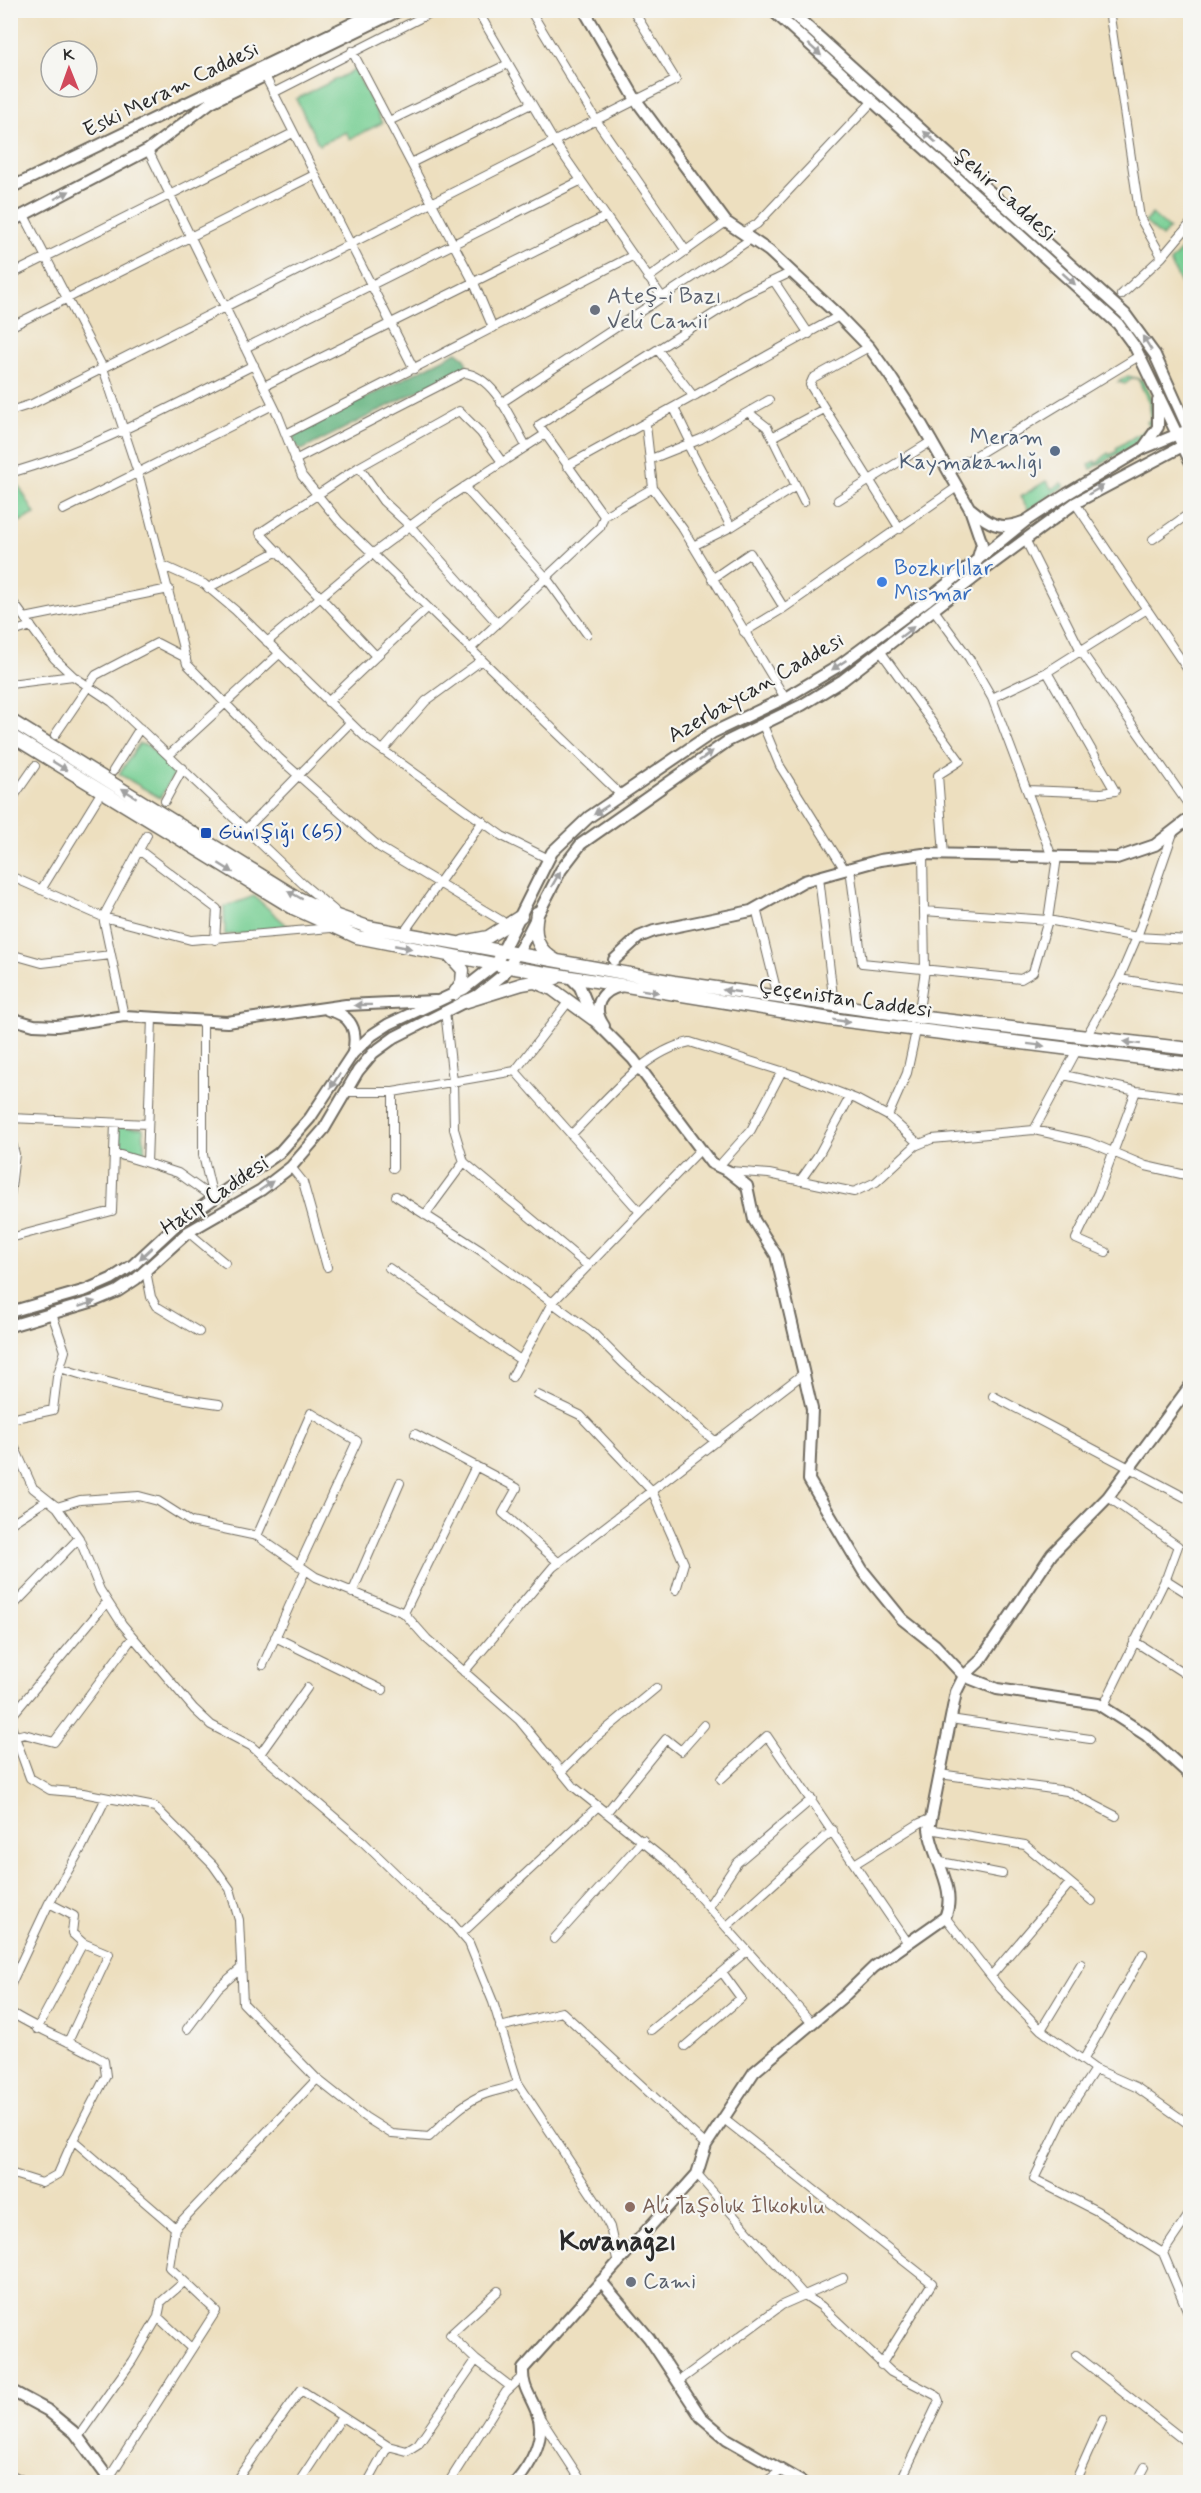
<svg xmlns="http://www.w3.org/2000/svg" width="1201" height="2493" font-family="Mynerve,sans-serif">
	<style>
		.green { fill: #78cf94; stroke: #527d60; stroke-width: 1.5 }
		.forest { fill: #62b27e; stroke: #466e54; stroke-width: 1.5 }
		.lines { fill: none; stroke-linecap: round; stroke-linejoin: round }
		.minor-casing { stroke: #6f6a5f; stroke-width: 10 }
		.tertiary-casing { stroke: #6f6a5f; stroke-width: 14 }
		.secondary-casing { stroke: #6f6a5f; stroke-width: 14 }
		.primary-casing { stroke: #6f6a5f; stroke-width: 15 }
		.minor { stroke: #fff; stroke-width: 8 }
		.tertiary { stroke: #fff; stroke-width: 10 }
		.secondary { stroke: #fff; stroke-width: 10 }
		.primary { stroke: #fff; stroke-width: 12 }
		.oneway { fill: #a0a0a0 }
		.worship-dot { fill: #6b7280; stroke: #f6f6f2; stroke-width: 2 }
		.service-dot { fill: #5c6f8a; stroke: #f6f6f2; stroke-width: 2 }
		.shop-dot { fill: #3f7fe0; stroke: #f6f6f2; stroke-width: 2 }
		.transit-dot { fill: #1a4fb4; stroke: #f6f6f2; stroke-width: 2 }
		.education-dot { fill: #8d6e63; stroke: #f6f6f2; stroke-width: 2 }
		.labels { text-anchor: middle; dominant-baseline: central; stroke-width: 4.5; stroke-linejoin: round; paint-order: stroke }
		.street-label { font-size: 22px; fill: #2b2b2b; stroke: #f6f6f2 }
		.worship-label { font-size: 22px; fill: #5b616d; stroke: #f6f6f2; text-anchor: start }
		.service-label { font-size: 22px; fill: #4e5e75; stroke: #f6f6f2; text-anchor: end }
		.shop-label { font-size: 22px; fill: #366cbe; stroke: #f6f6f2; text-anchor: start }
		.transit-label { font-size: 22px; fill: #164399; stroke: #f6f6f2; text-anchor: start }
		.education-label { font-size: 22px; fill: #785e54; stroke: #f6f6f2; text-anchor: start }
		.district-label { font-size: 28px; font-weight: bold; fill: #2b2b2b; stroke: #f6f6f2 }
	</style>
	<rect width="100%" height="100%" fill="#f6f6f2"/>
	<filter id="ink" filterUnits="userSpaceOnUse"><feTurbulence type="fractalNoise" baseFrequency=".0167" numOctaves="2"/><feDisplacementMap in="SourceGraphic" scale="12" xChannelSelector="R" yChannelSelector="G"/><feConvolveMatrix kernelMatrix="1 2 1 2 8 2 1 2 1" color-interpolation-filters="sRGB"/></filter>
	<filter id="wash" filterUnits="userSpaceOnUse"><feTurbulence type="fractalNoise" baseFrequency=".008" numOctaves="4" result="noise"/><feDisplacementMap in="SourceGraphic" scale="24" xChannelSelector="R" yChannelSelector="G"/><feGaussianBlur stdDeviation="1.35" result="paint"/><feColorMatrix in="noise" values="0 0 0 0 0 0 0 0 0 0 0 0 0 0 0 0 0 1.4 0 .05"/><feComposite in="paint" operator="in"/></filter>
	<g filter="url(#wash)">
		<rect width="100%" height="100%" fill="#eddfbf"/>
		<path class="green" d="M 355,70 L 382,123 L 350,139 L 346,132 L 319,145 L 296,99 Z
			M 1152,214 L 1169,229 L 1162,237 L 1145,222 Z
			M 1190,241 L 1190,301 L 1170,262 Z
			M 1128,376 L 1142,380 C 1174,433 1131,446 1091,469 L 1089,465 L 1095,461 L 1096,464 L 1108,453 L 1110,455 L 1117,451 L 1116,448 L 1150,427 L 1147,422 L 1150,420 L 1150,405 L 1138,379 L 1133,378 L 1125,384 L 1118,382 Z
			M 15,479 L 35,514 L 11,526 L 11,480 Z
			M 1046,481 L 1052,489 L 1061,483 L 1064,486 L 1029,510 L 1020,497 Z
			M 139,744 L 147,745 L 176,772 L 160,798 L 119,774 Z
			M 254,896 L 291,929 L 225,935 L 224,907 Z
			M 118,1127 L 143,1128 L 145,1155 L 122,1152 L 118,1149 Z"/>
		<path class="forest" d="M 457,352 L 465,358 L 467,366 L 302,450 L 295,445 L 294,434 Z"/>
	</g>
	<g filter="url(#ink)">
		<g class="lines">
			<defs>
				<path id="minor" d="M 477,10 L 553,140 L 662,297
					M 530,10 L 596,120 L 686,251
					M 1109,10 L 1140,218 L 1162,257
					M 352,51 L 474,283 L 493,328
					M 263,72 L 414,369
					M 273,93 L 436,10
					M 389,121 L 508,64
					M 148,150 L 278,415 L 302,476 L 338,520 L 622,796
					M 411,163 L 531,104
					M 24,215 L 103,368 L 138,473 L 187,664 L 280,759 L 379,847 L 502,921
					M 742,233 L 757,224 L 872,102
					M 10,275 L 293,133
					M 648,278 L 726,222
					M 774,281 L 809,334
					M 1121,295 L 1162,257 L 1190,224
					M 10,327 L 314,175
					M 869,347 L 813,378 L 810,385 L 900,529
					M 245,348 L 580,181
					M 658,350 L 694,397
					M 264,386 L 605,217
					M 501,403 L 751,239
					M 674,408 L 691,443
					M 10,411 L 32,404 L 676,80 L 633,10
					M 749,413 L 767,427 L 804,502
					M 646,425 L 653,488 L 683,529 L 785,698
					M 286,434 L 632,256
					M 772,437 L 824,409
					M 688,445 L 731,527
					M 651,459 L 701,439 L 769,400
					M 295,460 L 464,373 C 495,376 512,422 526,446
					M 567,466 L 839,316
					M 359,467 L 383,501 L 410,526 L 496,622
					M 949,472 L 1139,356
					M 10,473 C 96,449 175,404 254,365
					M 464,487 L 545,576 L 587,634
					M 838,500 L 932,441
					M 1075,503 L 1190,673
					M 63,510 L 273,405
					M 604,516 L 653,488
					M 1025,539 L 1081,651 L 1190,807
					M 1153,539 L 1190,513
					M 693,546 L 731,527 L 796,486
					M 164,566 L 204,584 L 235,610 L 366,738 L 502,836 L 549,859
					M 712,579 L 750,553 L 784,608 L 744,632
					M 208,588 L 278,551
					M 10,598 L 54,658 L 73,676 L 112,702 L 303,884 L 334,910
					M 784,608 L 957,487
					M 934,610 L 969,658 L 992,698 L 1052,857
					M 25,618 L 169,589
					M 10,633 L 31,626
					M 267,642 L 372,554 L 452,495 L 544,435
					M 470,649 L 600,527 L 604,516 L 539,425 L 743,295 L 792,272
					M 881,652 L 960,761 L 938,775 L 944,855
					M 376,656 L 260,533 L 359,467 L 459,411 L 481,433 L 502,462
					M 10,684 L 73,676
					M 992,698 L 1047,672 L 1147,609
					M 328,702 L 427,608
					M 763,725 L 780,766 L 845,870
					M 55,735 L 96,675 L 157,643 L 186,658
					M 383,750 L 426,701 L 482,660
					M 169,755 L 279,654
					M 113,771 L 140,728
					M 1027,790 L 1102,793 L 1115,791 L 1047,672
					M 165,801 L 183,768
					M 10,802 L 35,766
					M 245,830 L 350,723
					M 139,850 L 217,909 L 215,940
					M 850,868 L 862,963 L 1021,979 L 1033,972 L 1048,920 L 1057,857
					M 10,876 L 103,917 L 191,940 L 331,928
					M 819,877 L 834,1005
					M 41,890 L 102,791
					M 756,908 L 778,997
					M 924,911 L 1048,920 L 1137,937 L 1190,940
					M 402,935 L 483,821
					M 10,954 L 42,963 L 111,955
					M 1119,979 L 1190,990
					M 445,1011 L 453,1081 L 454,1129 L 464,1162 L 588,1266
					M 124,1016 L 103,917 L 147,835
					M 918,1017 L 925,970 L 923,854
					M 203,1023 L 203,1155 L 213,1198
					M 1086,1037 L 1119,979 L 1137,937 L 1173,833
					M 515,1071 L 640,1212
					M 1064,1075 L 1136,1091 L 1190,1098
					M 345,1092 L 393,1092 L 515,1071 L 569,1001
					M 888,1116 L 907,1073 L 916,1031
					M 10,1118 L 148,1124
					M 1034,1130 L 1077,1050
					M 571,1135 C 605,1102 642,1052 690,1042 L 794,1075 L 856,1099 L 888,1116 L 919,1144
					M 10,1136 L 15,1154 L 10,1196
					M 114,1153 L 147,1163 L 152,1018
					M 147,1163 L 178,1173 L 213,1198
					M 291,1167 L 303,1182 L 327,1267
					M 718,1167 L 751,1130 L 782,1071
					M 393,1168 L 393,1092
					M 730,1171 L 769,1174 L 854,1192 L 876,1182 L 915,1146 L 932,1139 L 1034,1130 L 1089,1142 L 1146,1166 L 1190,1176
					M 800,1181 L 819,1154 L 850,1097
					M 396,1196 L 486,1254 L 592,1332 L 624,1364 L 716,1442
					M 425,1215 L 464,1162
					M 188,1232 L 225,1263
					M 10,1238 L 112,1211 L 115,1123
					M 1106,1252 L 1076,1239 L 1098,1193 L 1136,1091
					M 389,1268 L 519,1359
					M 146,1271 L 151,1297 L 156,1306 L 199,1332
					M 60,1368 C 113,1385 164,1397 219,1404
					M 512,1377 L 552,1303 L 700,1150
					M 538,1395 L 580,1415 L 652,1491 L 684,1563 L 676,1590
					M 993,1396 L 1190,1500
					M 10,1419 L 53,1410 L 57,1377 L 65,1351 L 52,1314
					M 415,1434 L 517,1488 L 503,1513 L 559,1563
					M 10,1437 L 33,1488 L 57,1507 L 79,1538 L 100,1590 L 122,1624 L 194,1709 L 211,1725 L 251,1746 L 361,1840 L 422,1899 L 450,1921 L 469,1943 L 493,2002 L 518,2083 L 597,2203 L 610,2227 L 618,2264
					M 57,1507 L 80,1500 L 139,1496 L 158,1501 L 191,1522 L 257,1536 L 316,1577 L 404,1613 L 427,1639 L 519,1720 L 574,1787 L 670,1864 L 811,2022
					M 10,1524 L 47,1500
					M 257,1536 L 311,1413 L 357,1441 L 299,1566
					M 1165,1579 L 1190,1595
					M 352,1593 L 400,1483
					M 10,1609 L 79,1538
					M 404,1613 L 476,1466
					M 275,1637 L 383,1690
					M 1134,1641 L 1190,1677
					M 263,1665 L 305,1571
					M 464,1672 L 553,1567 L 803,1374
					M 1103,1707 L 1167,1576 L 1178,1546 L 1108,1497
					M 10,1718 L 107,1602
					M 950,1719 L 1090,1739
					M 10,1723 L 30,1778 L 50,1790 L 83,1793 L 155,1807 L 213,1865 L 230,1889 L 239,1920 L 243,2003 L 317,2079 L 365,2117 L 392,2134 L 429,2137 C 444,2123 459,2106 478,2097 C 491,2090 505,2091 518,2083
					M 16,1736 L 24,1734 L 54,1742 L 133,1637
					M 260,1754 L 307,1688
					M 561,1772 L 593,1740 L 656,1688
					M 939,1774 L 1067,1791 L 1116,1816
					M 721,1779 L 767,1736 L 908,1943
					M 606,1813 L 666,1739 L 681,1751 L 704,1725
					M 929,1829 L 1025,1845 L 1092,1901
					M 936,1861 L 1002,1874
					M 856,1863 L 920,1823 L 930,1819
					M 49,1903 L 74,1916 L 72,1933 L 83,1943
					M 708,1907 L 737,1863 L 812,1799
					M 945,1917 L 1001,1989 L 1041,2030 L 1095,2069 L 1136,2087 L 1190,2125
					M 726,1927 L 833,1830
					M 461,1934 L 597,1807
					M 554,1939 L 643,1840
					M 991,1976 L 1070,1883
					M 10,1986 L 49,1903 L 82,1847 L 106,1798
					M 10,2012 C 41,2032 74,2042 104,2061 L 106,2076 L 73,2140
					M 500,2027 L 562,2012 L 706,2145
					M 37,2029 L 83,1943 L 109,1954 L 68,2042
					M 187,2029 L 218,1988 L 240,1969
					M 651,2030 L 747,1951
					M 1041,2030 L 1081,1964
					M 685,2046 L 741,1998 L 722,1972
					M 1084,2059 L 1143,1954
					M 1095,2069 L 1065,2115 L 1034,2179 L 1097,2211 L 1163,2253
					M 724,2119 L 932,2283 L 881,2365
					M 10,2173 L 42,2183 L 58,2174 L 73,2140 L 175,2228 L 169,2267 L 216,2311 L 107,2481
					M 697,2174 L 803,2294 L 821,2306 L 891,2372 L 937,2396 L 939,2401 L 900,2482
					M 1190,2213 L 1163,2253 L 1190,2317
					M 175,2228 L 317,2079
					M 158,2317 L 161,2302 L 184,2282
					M 1076,2355 L 1190,2445
					M 476,2360 L 450,2335 L 498,2291
					M 679,2381 L 782,2305 L 843,2278
					M 539,2416 L 582,2482
					M 78,2437 L 132,2361 L 158,2317 L 191,2348
					M 388,2446 L 407,2451 L 418,2444 L 476,2360 L 511,2387
					M 10,2474 L 26,2482
					M 235,2482 L 301,2390 L 388,2446 L 368,2482
					M 299,2482 L 342,2417
					M 449,2482 L 506,2392 L 523,2376
					M 765,2482 L 781,2471
					M 1075,2482 L 1103,2419
					M 1137,2482 L 1145,2467"/>
				<path id="tertiary" d="M 584,10 L 636,100 L 726,222 L 769,251 L 839,316 L 869,347 L 890,376 L 922,425 L 970,509 L 982,544 L 977,561
					M 10,188 L 380,10
					M 10,222 L 148,150 L 211,102 L 400,10
					M 971,509 C 989,524 1000,531 1023,522
					M 614,960 L 639,937 L 654,931 L 751,911 L 804,881 L 880,860 L 923,854 L 1117,858 L 1155,845 L 1190,818
					M 570,977 L 580,987 L 593,1019 L 633,1059 L 711,1163 L 728,1171 L 747,1186 L 754,1220 L 776,1255 L 812,1409 L 809,1480 L 863,1571 L 902,1619 L 935,1645 L 964,1676 L 997,1689 L 1098,1704 L 1146,1735 L 1190,1775
					M 328,1010 C 352,1015 358,1031 353,1053
					M 10,1018 L 34,1025 L 57,1026 L 124,1016 L 227,1022 L 346,1005 L 435,1001
					M 604,1026 C 591,1008 600,990 622,986
					M 601,2281 L 649,2338 L 701,2417 L 727,2439 L 802,2482
					M 10,2390 L 47,2410 L 75,2433 L 111,2482
					M 516,2482 C 531,2464 547,2437 537,2413 C 531,2396 522,2388 523,2369 L 697,2174 L 706,2145 L 754,2072 L 843,1997 L 874,1967 L 945,1917 C 958,1889 932,1858 929,1829 L 956,1692 L 964,1676 L 980,1661 L 1052,1554 L 1108,1497 L 1190,1386"/>
				<path id="secondary" d="M 772,10 L 1118,324 L 1135,347 L 1190,461
					M 789,10 L 1125,314 L 1155,355 L 1190,433
					M 1144,447 L 1158,427 L 1158,401
					M 10,1312 L 86,1290 L 111,1279 L 133,1265 L 176,1225 L 279,1153 L 310,1118 L 353,1053 L 372,1035 L 389,1024 L 464,989 L 496,964 L 552,852 L 589,817 L 712,733 L 785,698 L 837,667 L 926,601 L 1027,520 L 1067,494 L 1142,449 L 1190,429
					M 10,1326 L 94,1301 L 118,1291 L 136,1279 L 188,1232 L 261,1190 L 291,1167 L 324,1129 L 358,1071 L 373,1053 L 395,1037 L 478,995 L 503,975 L 522,945 L 561,870 L 581,844 L 728,741 L 802,705 L 843,680 L 988,567 L 1075,503 L 1190,442"/>
				<path id="primary" d="M 10,720 L 296,897 L 334,915 L 368,927 L 674,982 L 918,1017 L 1190,1049
					M 10,735 L 293,908 L 357,937 L 509,967 L 830,1019 L 1190,1064
					M 537,913 C 533,935 536,950 557,961
					M 463,942 L 488,937 L 521,916
					M 451,957 L 463,970 L 462,982 L 454,994
					M 535,982 L 552,989 L 593,1019
					M 464,1002 L 522,984 L 556,978"/>
			</defs>
			<use href="#minor" class="minor-casing"/>
			<use href="#tertiary" class="tertiary-casing"/>
			<use href="#secondary" class="secondary-casing"/>
			<use href="#primary" class="primary-casing"/>
			<use href="#minor" class="minor"/>
			<use href="#tertiary" class="tertiary"/>
			<use href="#secondary" class="secondary"/>
			<use href="#primary" class="primary"/>
		</g>
		<defs><path id="oneway-solid" d="M-6-.8H1V-3.2L6.5 0L1 3.2V.8H-6Z" transform="scale(1.5)"/></defs>
		<g class="oneway">
			<use href="#oneway-solid" transform="translate(815 50) rotate(42)"/>
			<use href="#oneway-solid" transform="translate(930 137) rotate(-138)"/>
			<use href="#oneway-solid" transform="translate(62 195) rotate(-28)"/>
			<use href="#oneway-solid" transform="translate(1069 279) rotate(42)"/>
			<use href="#oneway-solid" transform="translate(1147 343) rotate(-122)"/>
			<use href="#oneway-solid" transform="translate(1096 490) rotate(-30)"/>
			<use href="#oneway-solid" transform="translate(907 632) rotate(-38)"/>
			<use href="#oneway-solid" transform="translate(839 665) rotate(146)"/>
			<use href="#oneway-solid" transform="translate(706 756) rotate(-36)"/>
			<use href="#oneway-solid" transform="translate(60 766) rotate(32)"/>
			<use href="#oneway-solid" transform="translate(129 793) rotate(-148)"/>
			<use href="#oneway-solid" transform="translate(601 810) rotate(147)"/>
			<use href="#oneway-solid" transform="translate(226 868) rotate(32)"/>
			<use href="#oneway-solid" transform="translate(556 879) rotate(-60)"/>
			<use href="#oneway-solid" transform="translate(295 895) rotate(-150)"/>
			<use href="#oneway-solid" transform="translate(403 947) rotate(11)"/>
			<use href="#oneway-solid" transform="translate(650 991) rotate(9)"/>
			<use href="#oneway-solid" transform="translate(731 991) rotate(-172)"/>
			<use href="#oneway-solid" transform="translate(363 1005) rotate(179)"/>
			<use href="#oneway-solid" transform="translate(842 1021) rotate(8)"/>
			<use href="#oneway-solid" transform="translate(1132 1043) rotate(-173)"/>
			<use href="#oneway-solid" transform="translate(1036 1045) rotate(7)"/>
			<use href="#oneway-solid" transform="translate(335 1081) rotate(123)"/>
			<use href="#oneway-solid" transform="translate(266 1186) rotate(-35)"/>
			<use href="#oneway-solid" transform="translate(146 1253) rotate(137)"/>
			<use href="#oneway-solid" transform="translate(87 1304) rotate(-18)"/>
		</g>
	</g>
	<g class="worship-dot">
		<circle cx="595" cy="310" r="6"/>
		<circle cx="631" cy="2282" r="6"/>
	</g>
	<circle class="service-dot" cx="1055" cy="451" r="6"/>
	<circle class="shop-dot" cx="882" cy="582" r="6"/>
	<rect class="transit-dot" x="200" y="827" width="12" height="12" rx="3"/>
	<circle class="education-dot" cx="630" cy="2207" r="6"/>
	<g class="labels">
		<g class="street-label">
			<text transform="translate(171 90) rotate(-26)">Eski Meram Caddesi</text>
			<text transform="translate(1005 195) rotate(42)">Şehir Caddesi</text>
			<text transform="translate(756 688) rotate(-30)">Azerbaycan Caddesi</text>
			<text transform="translate(845 999) rotate(8)">Çeçenistan Caddesi</text>
			<text transform="translate(215 1196) rotate(-34)">Hatıp Caddesi</text>
		</g>
		<g class="worship-label">
			<text x="607" y="297">Ateş-i Bazı<tspan x="607" dy="25">Veli Camii</tspan></text>
			<text x="643" y="2282">Cami</text>
		</g>
		<g class="service-label">
			<text x="1043" y="438">Meram<tspan x="1043" dy="25">Kaymakamlığı</tspan></text>
		</g>
		<g class="shop-label">
			<text x="894" y="569">Bozkırlılar<tspan x="894" dy="25">Mismar</tspan></text>
		</g>
		<g class="transit-label">
			<text x="218" y="833">Günışığı (65)</text>
		</g>
		<g class="education-label">
			<text x="642" y="2207">Ali Taşoluk İlkokulu</text>
		</g>
		<g class="district-label">
			<text x="618" y="2242">Kovanağzı</text>
		</g>
	</g>
	<rect width="1201" height="2493" fill="none" stroke="#f6f6f2" stroke-width="36"/>
	<g transform="translate(69 69) rotate(359)"><circle r="28" fill="#f6f6f2" stroke="#a5a5a2" stroke-width="1.5"/>
	<path d="M0-4.5L10 22L0 15L-10 22Z" fill="#d1495b"/>
	<text y="-9" font-size="16" font-weight="bold" text-anchor="middle" fill="#2b2b2b">K</text>
	</g>
</svg>
